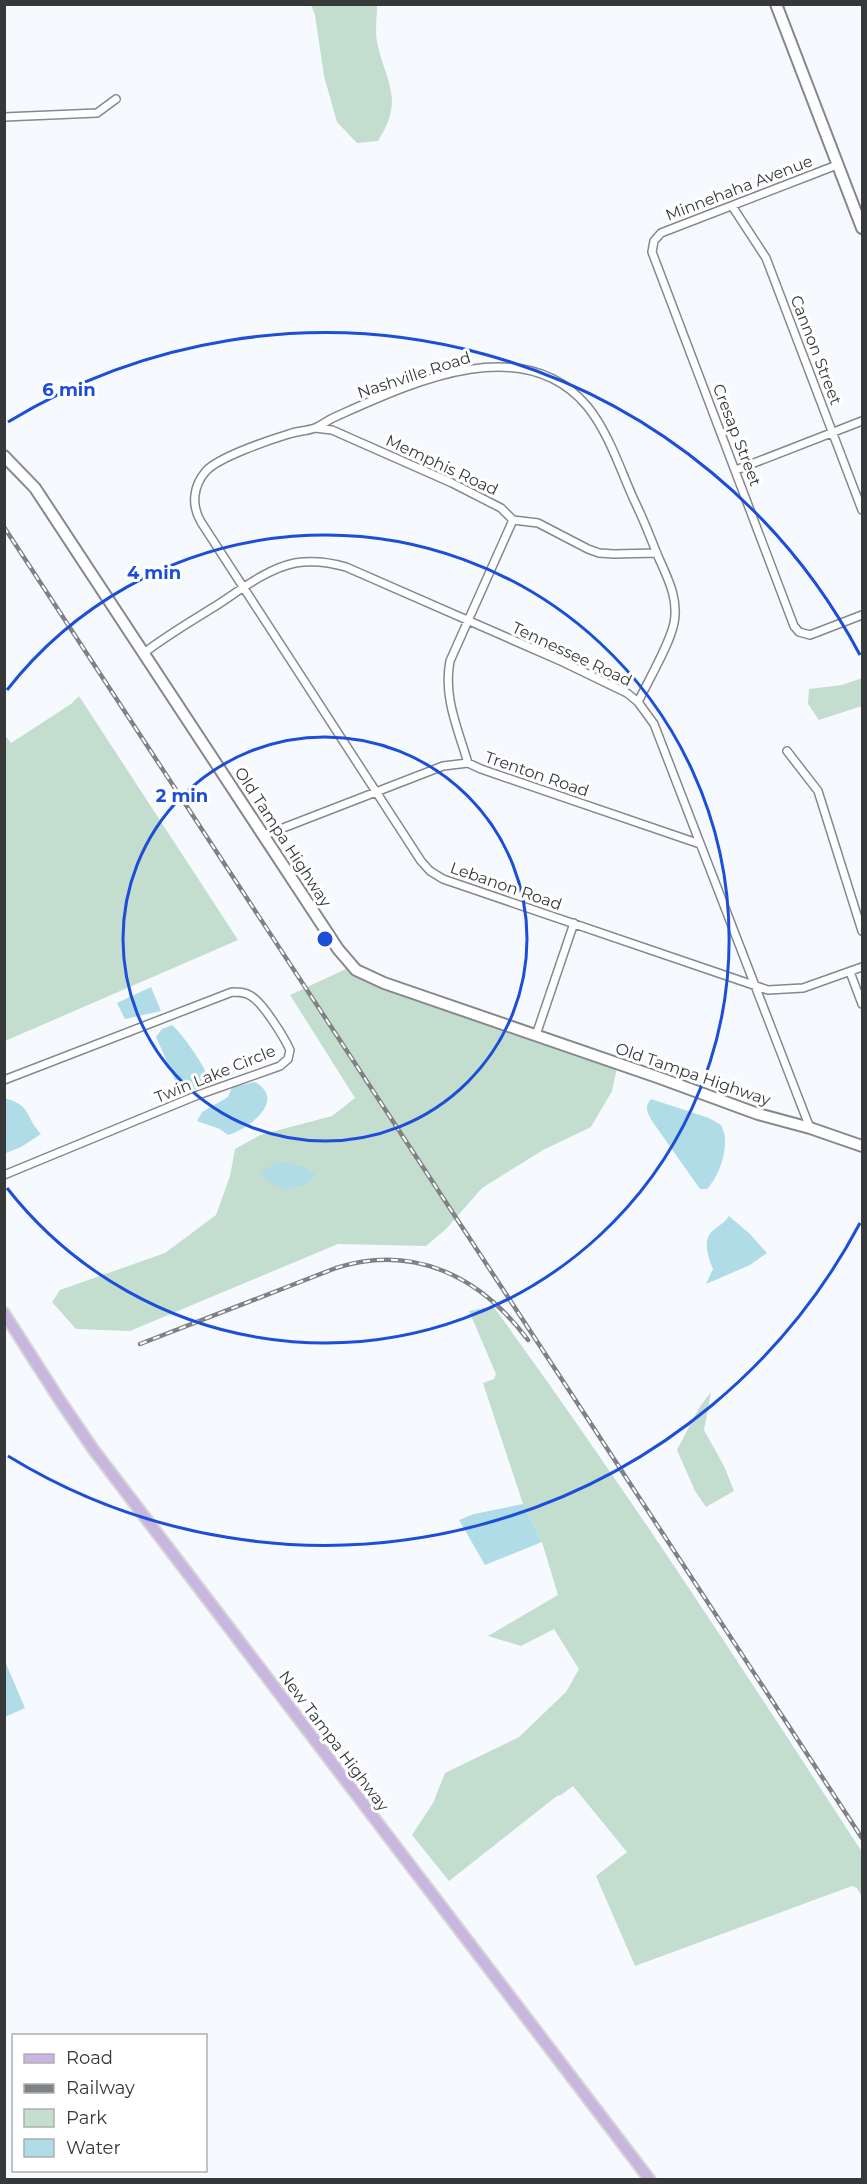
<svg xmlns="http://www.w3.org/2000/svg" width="867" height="2184" font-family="Montserrat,sans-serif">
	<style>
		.green { fill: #c3ddce }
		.water { fill: #afdce6 }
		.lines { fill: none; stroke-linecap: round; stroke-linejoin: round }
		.street-casing { stroke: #85898d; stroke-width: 10 }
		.secondary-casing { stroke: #85898d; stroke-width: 14 }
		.primary-casing { stroke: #d7d7d7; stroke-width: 14 }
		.street { stroke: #fff; stroke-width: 7 }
		.secondary { stroke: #fff; stroke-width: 10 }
		.primary { stroke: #c8b6df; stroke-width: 10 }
		.rail-casing { stroke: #7f8285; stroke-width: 4.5 }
		.rail { stroke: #fff; stroke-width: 2; stroke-dasharray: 7; stroke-linecap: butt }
		.ring { fill: none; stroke: #1d4ed8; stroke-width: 3 }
		.labels { text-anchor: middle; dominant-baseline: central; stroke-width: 6; stroke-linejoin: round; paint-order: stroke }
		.street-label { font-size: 16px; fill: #363839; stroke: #fff }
		.centre { fill: #1d4ed8; stroke: #fff; stroke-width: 3 }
		.ring-label { font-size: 18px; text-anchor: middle; font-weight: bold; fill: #1d4ed8; stroke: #fff; stroke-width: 6; stroke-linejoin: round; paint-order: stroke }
	</style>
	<rect width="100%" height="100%" fill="#f6faff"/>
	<path class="green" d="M 311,5 L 377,5 C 377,16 375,31 377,42 C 386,84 405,98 378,141 L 357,143 L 337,122 L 324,76 L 315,15 Z
		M 862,678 L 862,706 L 819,720 L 808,704 L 809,689 L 842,685 Z
		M 79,696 L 238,940 L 5,1041 L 5,735 L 11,743 L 71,704 Z
		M 346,969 L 366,981 L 419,1002 L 617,1068 L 612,1091 L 591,1127 L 543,1150 L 482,1188 L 446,1229 L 426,1246 L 338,1244 L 130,1331 L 76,1329 L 52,1302 L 60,1290 L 165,1253 L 216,1215 L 230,1176 L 235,1149 L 260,1135 L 332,1116 L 355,1098 L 290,995 Z
		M 493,1306 C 623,1484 742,1668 862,1852 L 862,1897 L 857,1888 L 852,1886 L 635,1966 L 596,1876 L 627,1852 L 573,1786 L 561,1795 L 557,1796 L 449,1881 L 412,1835 L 433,1803 L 445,1773 L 519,1737 L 566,1692 L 579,1669 L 554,1629 L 521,1646 L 488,1636 L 558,1595 L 542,1542 L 523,1504 L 483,1383 L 494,1379 L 496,1374 L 469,1311 Z
		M 711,1392 L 704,1430 L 724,1466 L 734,1491 L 706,1507 L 695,1491 L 677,1450 L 699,1408 Z"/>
	<path class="water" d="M 151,987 L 161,1011 L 125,1019 L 117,1003 Z
		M 172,1025 C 180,1031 207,1068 207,1077 C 208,1094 186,1091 177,1084 L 156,1037 L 162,1029 Z
		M 255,1082 C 287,1100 249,1129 228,1135 L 220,1129 L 197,1121 L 202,1112 L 228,1097 L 232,1087 Z
		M 4,1098 C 33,1106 24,1116 41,1134 L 21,1147 L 6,1153 Z
		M 651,1099 L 709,1118 L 721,1125 C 723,1129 725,1135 725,1139 C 726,1155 718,1178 707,1189 L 700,1189 L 652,1121 C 647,1112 644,1107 651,1099 Z
		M 277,1161 L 304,1167 L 315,1174 L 307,1184 L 283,1189 L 270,1182 L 261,1174 Z
		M 729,1216 L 750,1234 L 767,1253 L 750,1265 L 706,1284 L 713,1269 C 708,1257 701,1238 715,1229 C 721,1224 725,1222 729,1216 Z
		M 523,1504 L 542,1542 L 485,1565 L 459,1520 L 474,1514 Z
		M 4,1659 L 25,1708 L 5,1717 L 4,1717 Z"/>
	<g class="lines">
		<defs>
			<path id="street" d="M 4,117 L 97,113 L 116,99
				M 837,165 L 661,233 L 654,241 L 652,252 L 794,626 L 799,632 L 810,635 L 862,615
				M 732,206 L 766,258 L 862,510
				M 315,428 L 332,430 L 452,483 L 501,508 L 513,520 L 538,523 L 588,549 L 599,553 L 614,554 L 657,553
				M 736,470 L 862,421
				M 144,653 C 166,636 190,622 214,607 C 239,591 266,569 295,563 C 313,560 329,562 346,567 L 563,662 L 627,693 L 638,702 L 654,724 L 810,1128
				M 638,702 C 648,681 670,644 674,623 C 679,598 667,577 657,554 C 650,536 643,518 634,500 C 620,469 609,433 587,406 C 522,329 409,384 335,417 C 328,420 322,425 315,428 C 307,431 297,431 289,434 C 269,440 219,457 206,471 C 193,486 191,505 201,522 L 421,861 L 430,871 L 443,879 L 768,990 L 803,988 L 862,967
				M 787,751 L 818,791 L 862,931
				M 468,763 C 458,729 443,697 450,661 L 513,520
				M 265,835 L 443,766 L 468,763 L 481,769 L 700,844
				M 850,972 L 862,1004
				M 536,1035 L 574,923
				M 4,1080 L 232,992 C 239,992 245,992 251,996 C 263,1003 284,1037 290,1050 L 288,1059 L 280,1066 L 198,1095 L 4,1175"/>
			<path id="secondary" d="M 776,4 L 862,228
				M 4,456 L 35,488 L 338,949 L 356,970 L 384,983 L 657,1077 L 758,1114 L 810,1128 L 862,1146"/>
			<path id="primary" d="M 4,1313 L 59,1399 L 93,1449 L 650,2180"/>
		</defs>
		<use href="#street" class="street-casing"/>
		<use href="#secondary" class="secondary-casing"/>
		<use href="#primary" class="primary-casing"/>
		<use href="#street" class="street"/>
		<use href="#secondary" class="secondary"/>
		<use href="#primary" class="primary"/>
		<defs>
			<path id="rail" d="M 4,527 L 862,1838
				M 140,1344 L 336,1268 C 414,1243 481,1277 528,1340"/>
		</defs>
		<use href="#rail" class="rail-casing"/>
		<use href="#rail" class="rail"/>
	</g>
	<g class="ring">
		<circle cx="325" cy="939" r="202"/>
		<path d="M7 690A404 404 0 1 1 7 1188"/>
		<path d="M860 1223A606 606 0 0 1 8 1456M8 422A606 606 0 0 1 860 655"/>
	</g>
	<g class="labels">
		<g class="street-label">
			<text transform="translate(739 188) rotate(-21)">Minnehaha Avenue</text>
			<text transform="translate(816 350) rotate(69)">Cannon Street</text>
			<text transform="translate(414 375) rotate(-18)">Nashville Road</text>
			<text transform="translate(737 435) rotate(69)">Cresap Street</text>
			<text transform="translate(442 465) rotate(25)">Memphis Road</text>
			<text transform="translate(572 654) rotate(25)">Tennessee Road</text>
			<text transform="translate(537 774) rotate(19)">Trenton Road</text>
			<text transform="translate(283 837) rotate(57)">Old Tampa Highway</text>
			<text transform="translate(506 886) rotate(19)">Lebanon Road</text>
			<text transform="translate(215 1074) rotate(-22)">Twin Lake Circle</text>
			<text transform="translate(693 1074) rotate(19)">Old Tampa Highway</text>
			<text transform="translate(334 1741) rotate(53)">New Tampa Highway</text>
		</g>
	</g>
	<circle cx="325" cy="939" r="9" class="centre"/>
	<g class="ring-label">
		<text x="69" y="396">6 min</text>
		<text x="154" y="579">4 min</text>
		<text x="182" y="802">2 min</text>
	</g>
	<rect width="867" height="2184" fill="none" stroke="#363839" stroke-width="12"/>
	<rect x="12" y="2034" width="195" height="138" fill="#ffffff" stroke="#afafb0" stroke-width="1.5"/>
	<rect x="24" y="2054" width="30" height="9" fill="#c8b6df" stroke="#afafb0" stroke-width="1.5"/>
	<text x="66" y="2064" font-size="18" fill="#363839">Road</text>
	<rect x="24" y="2084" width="30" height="9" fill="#7f8285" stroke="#afafb0" stroke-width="1.5"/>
	<text x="66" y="2094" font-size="18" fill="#363839">Railway</text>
	<rect x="24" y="2109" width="30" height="18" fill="#c3ddce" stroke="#afafb0" stroke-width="1.5"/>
	<text x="66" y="2124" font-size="18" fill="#363839">Park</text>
	<rect x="24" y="2139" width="30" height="18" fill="#afdce6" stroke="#afafb0" stroke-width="1.5"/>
	<text x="66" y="2154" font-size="18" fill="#363839">Water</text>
</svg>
